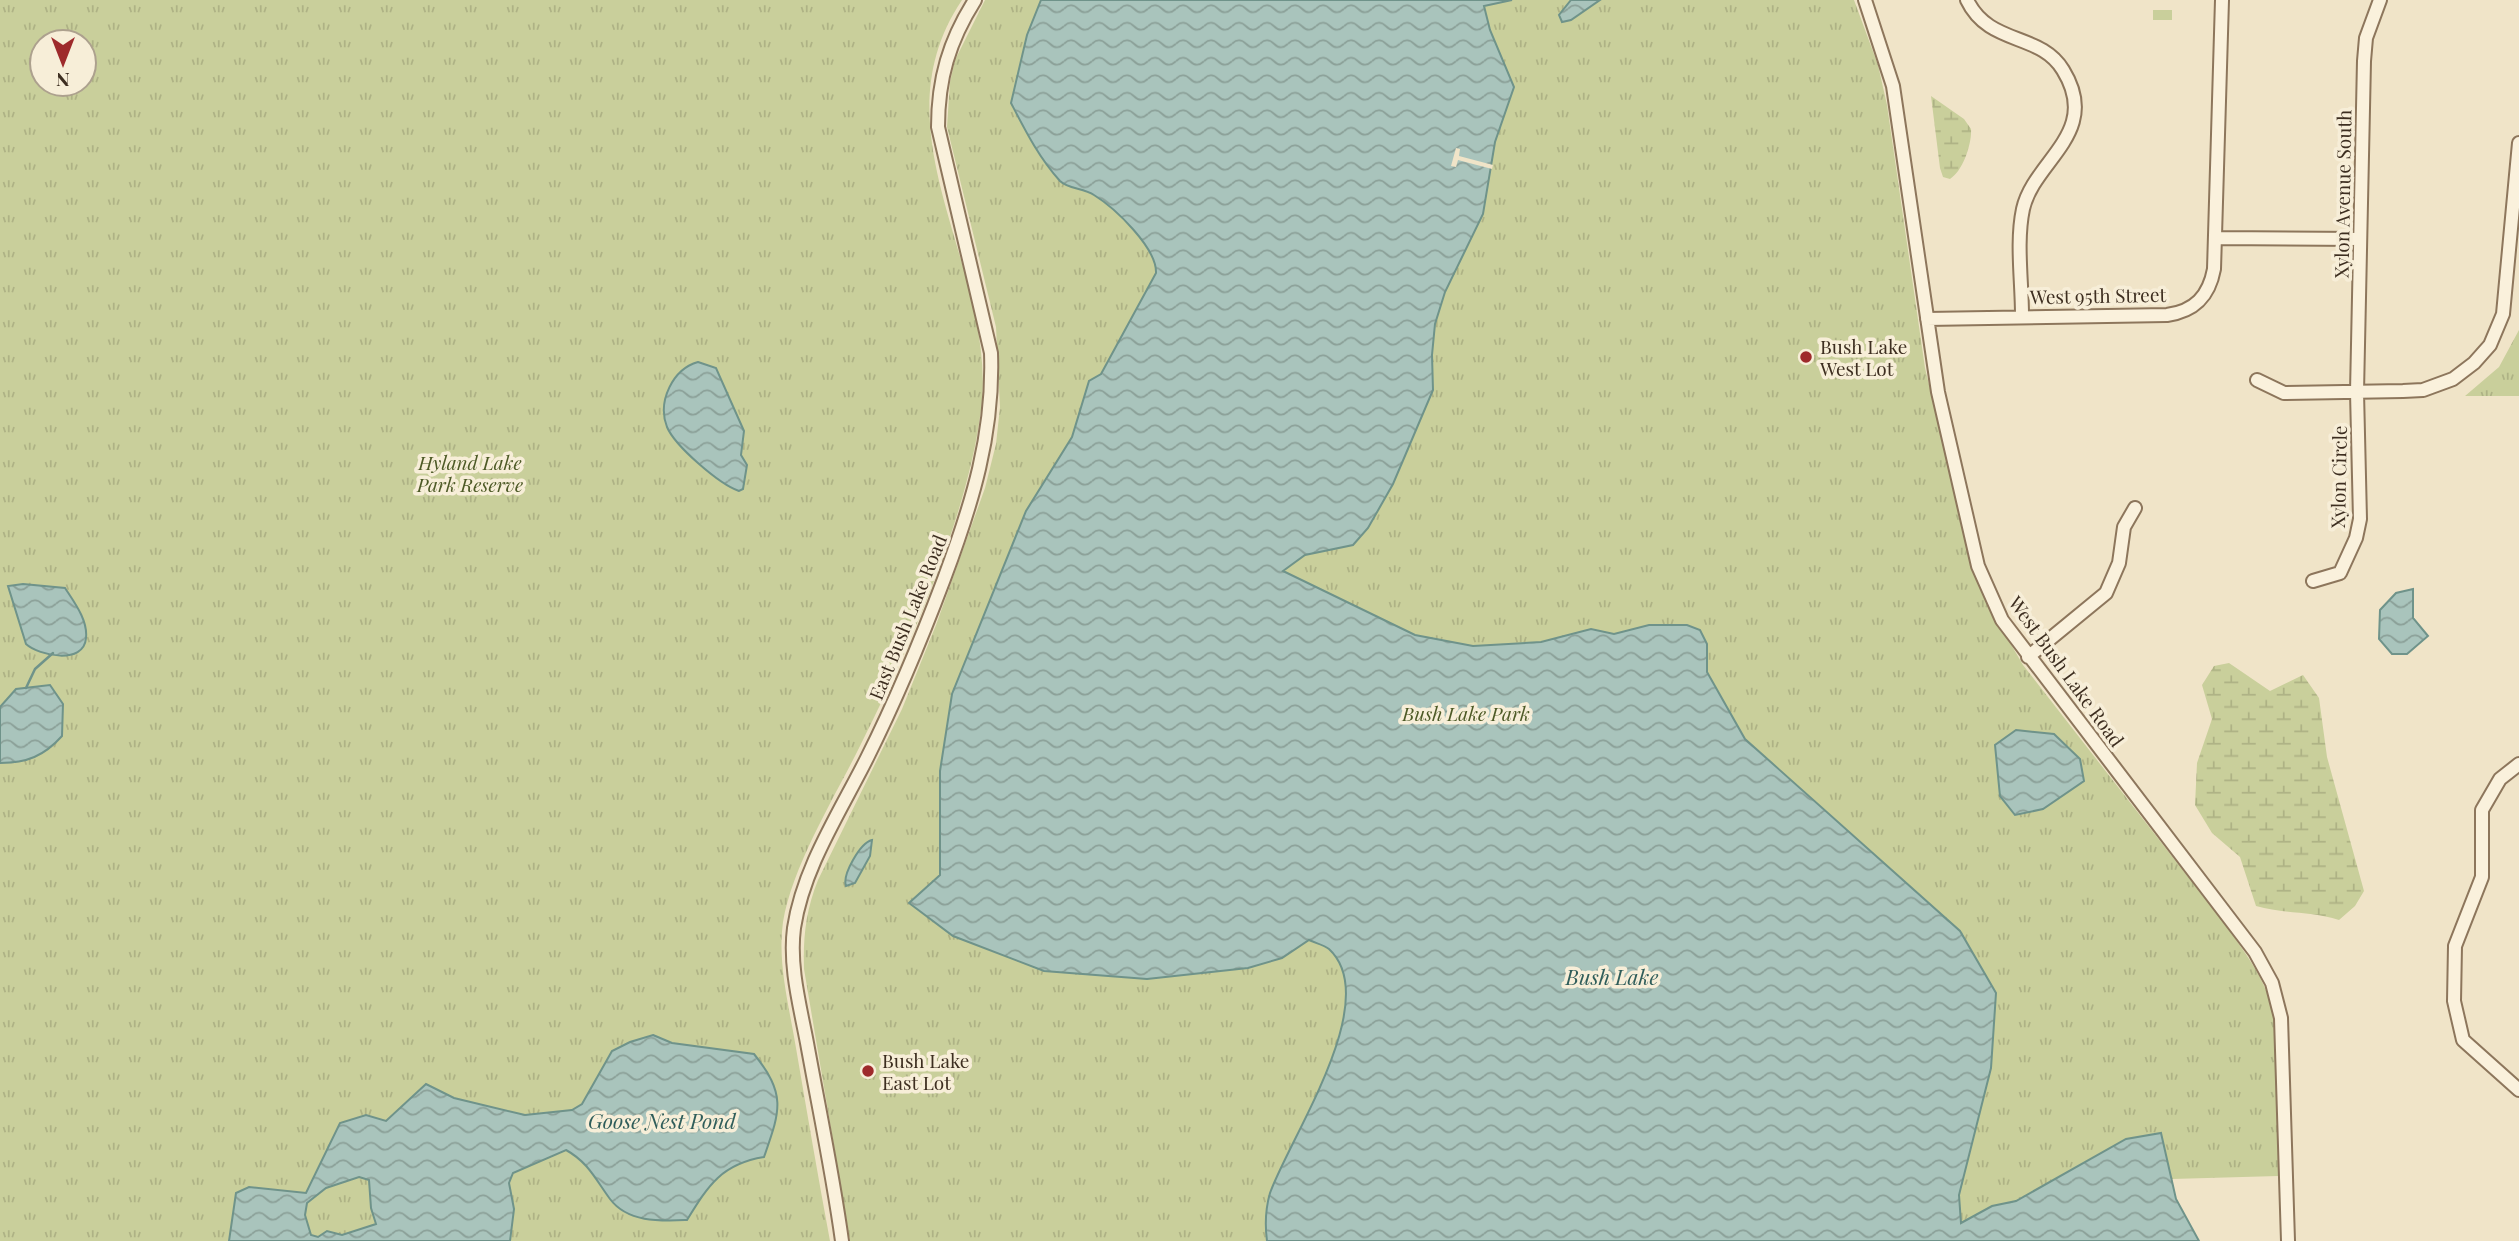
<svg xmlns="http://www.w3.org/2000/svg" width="2519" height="1241" font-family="'Playfair Display',serif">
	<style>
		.grass { fill: #c9cf9b }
		.wetland { fill: url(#wetland-marsh) }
		.park { fill: url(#park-tufts); fill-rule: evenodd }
		.water { fill: url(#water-waves); stroke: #6f938a; stroke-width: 2; fill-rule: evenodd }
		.pier { fill: #f0e4c8 }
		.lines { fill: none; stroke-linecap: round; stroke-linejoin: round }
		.stream { stroke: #6f938a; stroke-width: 2.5 }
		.minor-casing { stroke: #8d765c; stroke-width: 16 }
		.minor { stroke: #faf1dc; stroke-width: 12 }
		.poi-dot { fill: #9e2a2b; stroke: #f7eed8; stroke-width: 2.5 }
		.labels { text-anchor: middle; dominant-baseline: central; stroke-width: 7; stroke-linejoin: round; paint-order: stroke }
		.street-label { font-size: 19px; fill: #3d2e20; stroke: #f7eed8 }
		.poi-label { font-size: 19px; fill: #3d2e20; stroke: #f7eed8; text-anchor: start }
		.park-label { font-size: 19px; font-style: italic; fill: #4d5a26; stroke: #f7eed8 }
		.water-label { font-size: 21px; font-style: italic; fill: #2f5d5a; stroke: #f7eed8 }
	</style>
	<defs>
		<pattern id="wetland-marsh" width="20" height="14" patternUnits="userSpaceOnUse" patternTransform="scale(1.75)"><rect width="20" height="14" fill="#c9cf9b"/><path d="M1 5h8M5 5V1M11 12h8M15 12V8" fill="none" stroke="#aeb285"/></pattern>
		<pattern id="park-tufts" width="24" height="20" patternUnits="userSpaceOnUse" patternTransform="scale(1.75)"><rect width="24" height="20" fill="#c9cf9b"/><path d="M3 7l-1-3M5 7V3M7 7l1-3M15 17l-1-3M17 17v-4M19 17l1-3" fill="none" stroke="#aeb285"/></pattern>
		<pattern id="water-waves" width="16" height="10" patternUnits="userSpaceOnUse" patternTransform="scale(1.75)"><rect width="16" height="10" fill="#a9c4bc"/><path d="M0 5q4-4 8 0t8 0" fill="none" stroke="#8ba098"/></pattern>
	</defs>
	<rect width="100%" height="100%" fill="#f0e4c8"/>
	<path class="grass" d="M 2153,10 L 2172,10 L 2172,20 L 2153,20 Z"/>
	<path class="wetland" d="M 1931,96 L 1964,119 L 1971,129 C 1972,144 1963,171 1950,179 L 1943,177 L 1940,168 Z
		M 2229,663 L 2270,691 L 2303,675 L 2319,698 L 2327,757 L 2364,891 L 2355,906 L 2339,920 C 2311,911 2284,914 2256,906 L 2240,857 L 2212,833 L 2195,805 L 2197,763 L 2212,719 L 2202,685 L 2214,666 Z"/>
	<path class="park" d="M 0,0 L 962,0 C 872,134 999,269 981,410 C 967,519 909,648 860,746 C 835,797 786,876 782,932 C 779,970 790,1011 796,1048 C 807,1112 818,1177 830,1241 L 0,1241 ZM 42,42 L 84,42 L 84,84 L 42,84 Z
		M 985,0 L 1854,0 L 1878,65 L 1887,105 L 1925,368 L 1973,565 L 1988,605 L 2023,665 L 2231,932 C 2244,952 2259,971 2267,993 C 2285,1040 2278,1125 2278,1176 L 2172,1179 L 2176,1199 L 2199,1241 L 850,1241 L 804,969 C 803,936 806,910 818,880 L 902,709 L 936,625 L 985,488 L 996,444 L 1000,407 L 996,327 L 947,127 L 950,82 L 955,60 Z
		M 2519,330 L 2519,396 L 2465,396 L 2499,367 Z"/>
	<path class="water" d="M 1041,0 L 1512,0 L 1484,6 L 1490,30 L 1514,87 L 1495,142 L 1483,214 L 1445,292 L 1435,324 L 1432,355 L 1433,390 L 1393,484 L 1368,528 L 1353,545 L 1305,555 L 1283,571 L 1415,635 L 1473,646 L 1541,642 L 1591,629 L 1614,634 L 1649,625 L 1687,625 L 1700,630 L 1707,644 L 1707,672 L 1745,739 L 1960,931 L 1996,993 L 1991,1068 L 1959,1195 L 1961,1223 L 1992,1206 L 2016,1201 L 2126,1139 L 2161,1133 L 2176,1199 L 2199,1241 L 1267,1241 C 1265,1226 1266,1207 1270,1193 C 1290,1137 1384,1000 1329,949 C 1324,945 1315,943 1309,940 L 1282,958 L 1248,968 L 1147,979 L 1044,971 L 953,936 L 909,903 L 940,875 L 940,771 L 952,694 L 1026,511 L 1072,437 L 1089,381 L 1101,374 L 1156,273 C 1157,248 1115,208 1094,195 C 1084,188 1068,189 1060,181 C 1039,158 1025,130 1011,103 L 1027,35 Z
		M 1571,0 L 1600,0 L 1571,20 L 1562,22 L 1559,15 Z
		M 698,362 L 716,368 L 744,431 L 741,455 L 747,465 L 743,489 L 739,491 C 719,484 675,446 667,427 C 657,401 673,369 698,362 Z
		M 23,584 L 65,588 C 74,602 88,620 86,638 C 84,665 39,656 26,644 L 8,586 Z
		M 2413,589 L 2413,618 L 2428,636 L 2407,654 L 2392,654 L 2379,639 L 2380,610 L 2396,593 Z
		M 50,685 L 63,704 L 62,736 C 44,756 27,763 0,763 L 0,707 L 16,689 Z
		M 2016,730 L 2054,734 L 2080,759 L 2084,781 L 2043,809 L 2015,815 L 2000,796 L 1995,745 Z
		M 872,840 L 870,856 L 855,883 L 846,886 C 842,875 860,843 872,840 Z
		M 653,1035 L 672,1043 L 754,1054 C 787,1095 780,1111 764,1157 C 721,1164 708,1186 687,1220 C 661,1221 628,1223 610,1199 C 596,1180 588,1162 566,1150 L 513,1173 L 509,1183 L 514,1209 L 510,1241 L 229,1241 L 236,1193 L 249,1187 L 306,1193 L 340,1123 L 366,1115 L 386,1121 L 426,1084 L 454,1098 L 525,1115 L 572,1110 L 582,1104 L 612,1051 L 630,1042 ZM 359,1177 L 369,1180 L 371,1208 L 376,1224 L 342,1235 L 327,1231 L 318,1237 L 311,1235 L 305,1215 L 307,1203 L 326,1188 Z"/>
	<path class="pier" d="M 1456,148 L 1460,149 L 1459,156 L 1493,165 L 1492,169 L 1458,160 L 1456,167 L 1451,166 Z"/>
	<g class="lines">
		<path class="stream" d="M 26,688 L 35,669 L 53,653"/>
		<defs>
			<path id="minor" d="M 1865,0 L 1893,86 L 1938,392 L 1978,566 L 2002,620 L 2255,952 L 2272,983 L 2281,1018 L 2288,1241
				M 1967,0 C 1989,46 2040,32 2063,70 C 2102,133 2034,160 2023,209 C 2016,242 2022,281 2022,315
				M 2215,238 L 2360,239
				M 1927,319 L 2167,315 C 2195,311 2209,296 2214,269 L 2222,0
				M 2257,380 L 2284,393 L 2403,391 L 2423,390 L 2453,379 L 2474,363 L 2490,345 L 2503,314 L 2519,143
				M 2313,581 L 2340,573 L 2356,538 L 2360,519 L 2357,392 L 2364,61 L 2366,38 L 2380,0
				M 2028,657 L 2106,593 L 2119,563 L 2124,527 L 2135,508
				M 2519,764 L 2500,779 L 2482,810 L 2482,877 L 2455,946 L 2454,1001 L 2463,1040 L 2519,1090
				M 842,1241 C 833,1175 819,1109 807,1043 C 800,1006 789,966 794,928 C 803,868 840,812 867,758 C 896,700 921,640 944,579 C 972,504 994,434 991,353 L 938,127 C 938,79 949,41 975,0"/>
		</defs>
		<use href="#minor" class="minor-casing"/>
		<use href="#minor" class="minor"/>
	</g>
	<g class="poi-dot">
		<circle cx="1806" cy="357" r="7"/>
		<circle cx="868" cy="1071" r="7"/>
	</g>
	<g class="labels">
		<g class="street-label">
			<text transform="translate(2342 194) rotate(-89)">Xylon Avenue South</text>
			<text transform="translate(2098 295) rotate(-1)">West 95th Street</text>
			<text transform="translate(2338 477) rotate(-89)">Xylon Circle</text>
			<text transform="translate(907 617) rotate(-68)">East Bush Lake Road</text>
			<text transform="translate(2067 671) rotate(54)">West Bush Lake Road</text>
		</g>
		<g class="poi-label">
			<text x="1820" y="346">Bush Lake<tspan x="1820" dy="22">West Lot</tspan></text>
			<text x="882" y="1060">Bush Lake<tspan x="882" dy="22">East Lot</tspan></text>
		</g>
		<g class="park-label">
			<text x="470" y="462">Hyland Lake<tspan x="470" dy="22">Park Reserve</tspan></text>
			<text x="1466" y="713">Bush Lake Park</text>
		</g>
		<g class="water-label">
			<text x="1612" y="976">Bush Lake</text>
			<text x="662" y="1120">Goose Nest Pond</text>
		</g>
	</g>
	<g transform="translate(63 63) rotate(180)"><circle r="33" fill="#f7eed8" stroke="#ada18e" stroke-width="2"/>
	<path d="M0-5L12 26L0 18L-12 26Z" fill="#9e2a2b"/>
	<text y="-10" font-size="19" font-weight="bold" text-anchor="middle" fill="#3d2e20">N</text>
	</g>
</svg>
